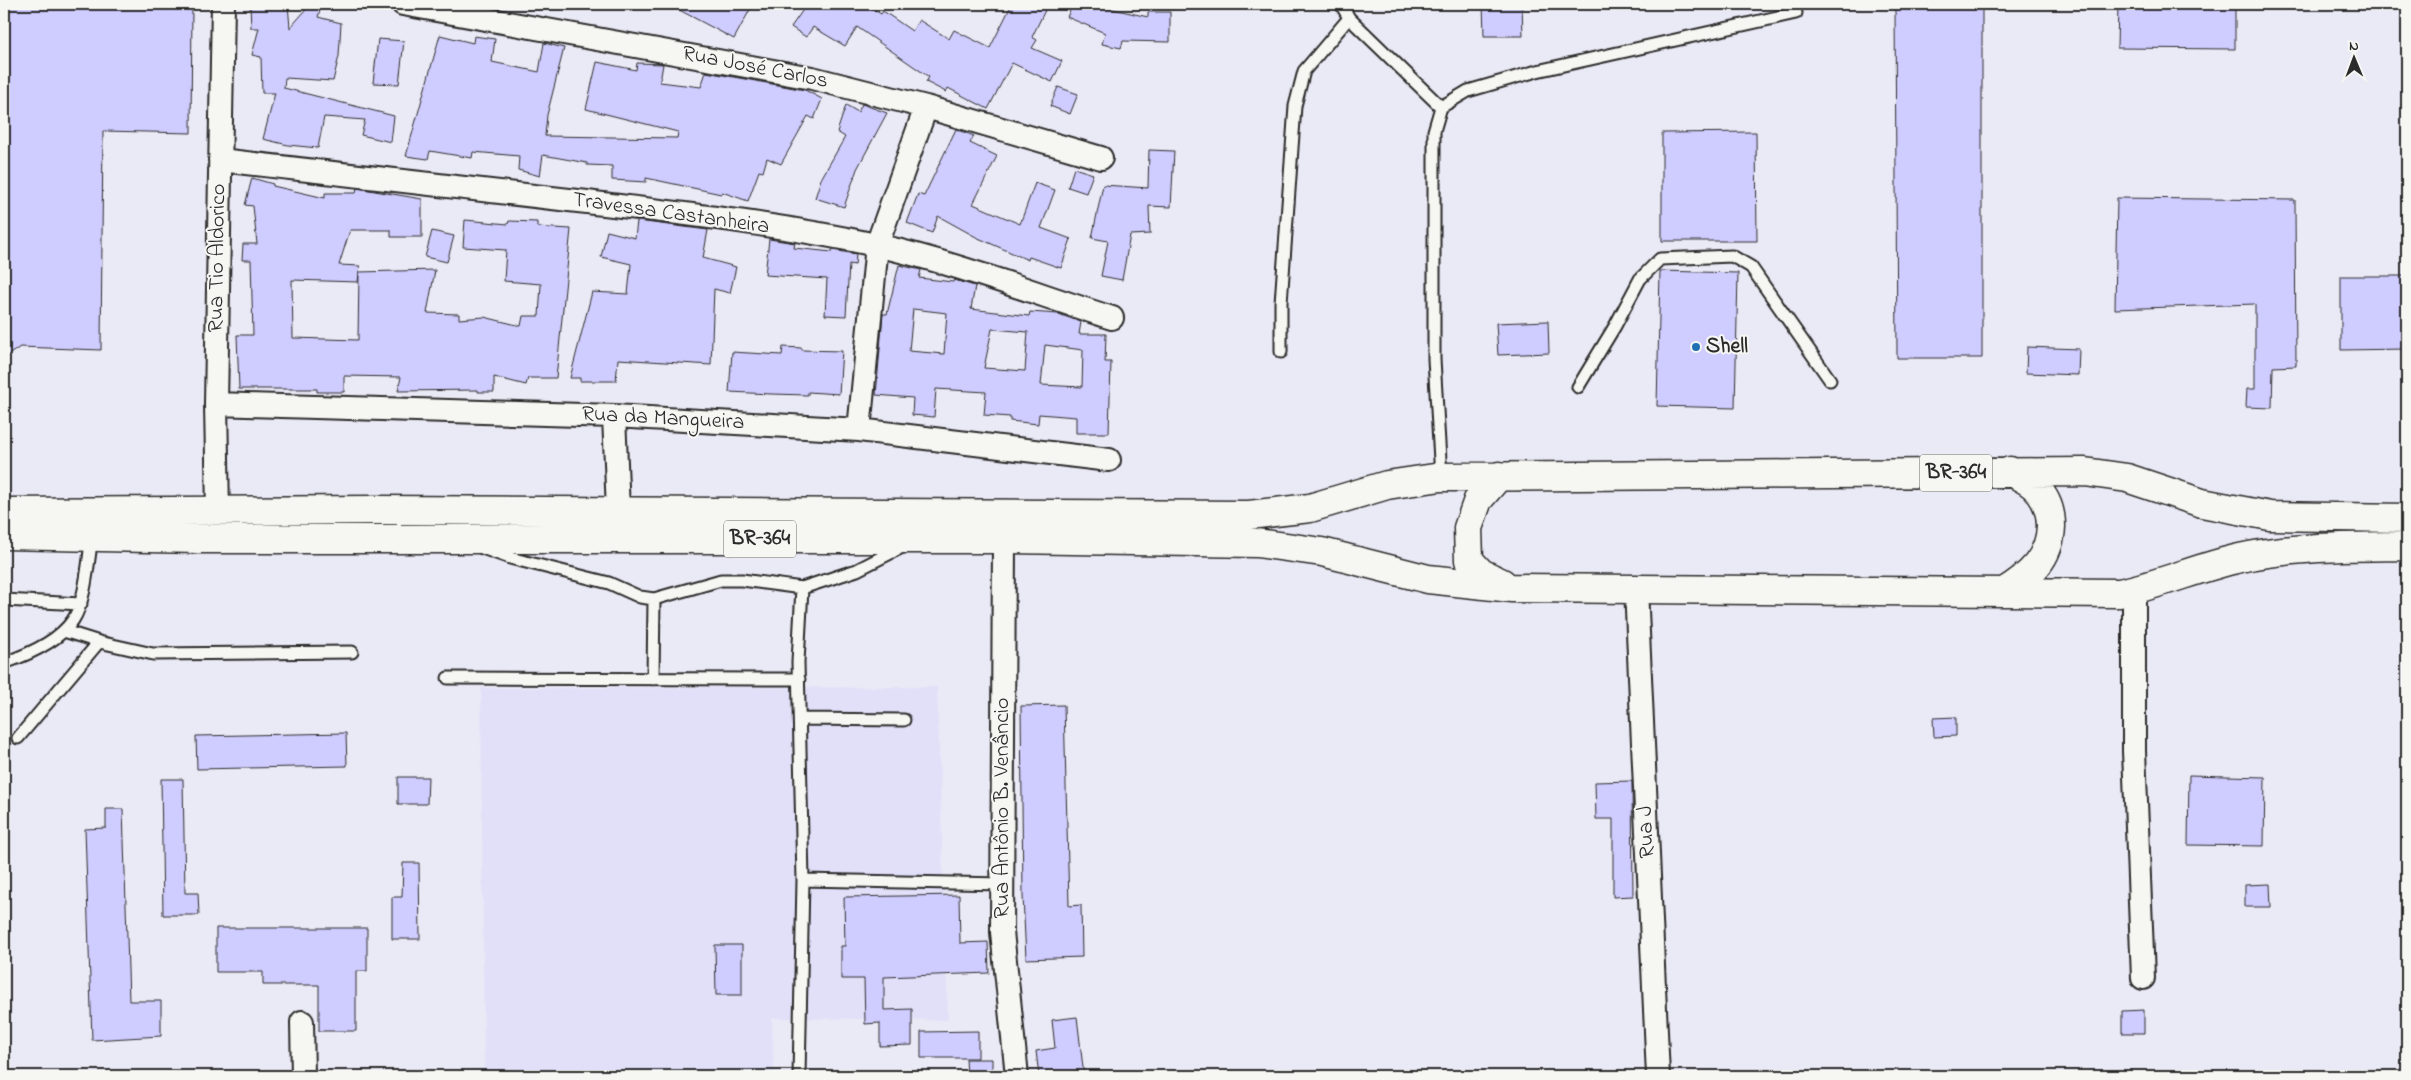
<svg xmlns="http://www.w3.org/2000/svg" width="2411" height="1080" font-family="'Indie Flower',sans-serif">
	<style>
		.built { fill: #e2e0f9 }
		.building { fill: #cfccff; stroke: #2b2b2b; fill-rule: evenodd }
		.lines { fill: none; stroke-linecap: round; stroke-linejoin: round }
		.service-casing { stroke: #2b2b2b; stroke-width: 15 }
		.minor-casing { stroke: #2b2b2b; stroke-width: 26 }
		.trunk-casing { stroke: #2b2b2b; stroke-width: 31 }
		.service { stroke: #f6f6f2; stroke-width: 11 }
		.minor { stroke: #f6f6f2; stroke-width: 22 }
		.trunk { stroke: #f6f6f2; stroke-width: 28 }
		.poi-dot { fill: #1f6fb2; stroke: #f6f6f2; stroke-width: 2 }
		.labels { text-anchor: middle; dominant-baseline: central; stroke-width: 4; stroke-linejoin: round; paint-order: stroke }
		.shield { fill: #f6f6f2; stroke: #686867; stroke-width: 1 }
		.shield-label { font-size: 21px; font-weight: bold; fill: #2b2b2b }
		.street-label { font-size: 22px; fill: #2b2b2b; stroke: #f6f6f2 }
		.poi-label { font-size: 22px; font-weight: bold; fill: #2b2b2b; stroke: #f6f6f2; text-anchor: start }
	</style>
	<rect width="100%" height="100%" fill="#eae9f6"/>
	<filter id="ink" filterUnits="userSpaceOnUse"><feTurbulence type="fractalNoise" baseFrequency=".02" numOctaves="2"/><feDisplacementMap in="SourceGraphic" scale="10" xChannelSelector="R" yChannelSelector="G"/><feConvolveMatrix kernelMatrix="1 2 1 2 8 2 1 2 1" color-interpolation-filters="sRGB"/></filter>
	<g filter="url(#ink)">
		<path class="built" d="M 937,687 L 948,1020 L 772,1018 L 774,1076 L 484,1076 L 481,688 Z"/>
		<path class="building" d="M 4,4 L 192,4 L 191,133 L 103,131 L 101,350 L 20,347 L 4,358 Z
			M 250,4 L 288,4 L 290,28 L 311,4 L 322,4 L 318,17 L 341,23 L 339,56 L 333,81 L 285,78 L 284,88 L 394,116 L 391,142 L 361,135 L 365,120 L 324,117 L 318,148 L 288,145 L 263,139 L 275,93 L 262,93 L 261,57 L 252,55 L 259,28 L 251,28 Z
			M 668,4 L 753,4 L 734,39 Z
			M 807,4 L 864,4 L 881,14 L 883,11 L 912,31 L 919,20 L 949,39 L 954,30 L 990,48 L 1012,4 L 1048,4 L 1032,37 L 1037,40 L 1032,48 L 1062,61 L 1052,82 L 1012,63 L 988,109 L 948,88 L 946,92 L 926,82 L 929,77 L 857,27 L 845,46 L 813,27 L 806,37 L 791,27 Z
			M 1073,4 L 1106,4 L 1104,7 L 1148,17 L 1148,12 L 1170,12 L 1170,42 L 1123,41 L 1121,48 L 1102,44 L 1105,33 L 1067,17 Z
			M 1483,4 L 1522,4 L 1523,36 L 1484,36 Z
			M 1895,4 L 1982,4 L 1982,358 L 1897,358 Z
			M 2118,4 L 2235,4 L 2235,49 L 2117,48 Z
			M 440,35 L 473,43 L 474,36 L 495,39 L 492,62 L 539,72 L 544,43 L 564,48 L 547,115 L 545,136 L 677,138 L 678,132 L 586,109 L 597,62 L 636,70 L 637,63 L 663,64 L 660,82 L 701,87 L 706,72 L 805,90 L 822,99 L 814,119 L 808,116 L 781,164 L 767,158 L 763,172 L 759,171 L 748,201 L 722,192 L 721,194 L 646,178 L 646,182 L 612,180 L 612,166 L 587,165 L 587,163 L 543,155 L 540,176 L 518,170 L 519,156 L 473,152 L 472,158 L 430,151 L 428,159 L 406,156 Z
			M 378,39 L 404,41 L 399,84 L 373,83 Z
			M 1058,87 L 1078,94 L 1070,114 L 1050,106 Z
			M 862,104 L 887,113 L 857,169 L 844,207 L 815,198 L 821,179 L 845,137 L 837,132 L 846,105 L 858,112 Z
			M 956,129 L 974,136 L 970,143 L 997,156 L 973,204 L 1020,224 L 1035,183 L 1055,190 L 1041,228 L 1071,239 L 1061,268 L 1029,257 L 1028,260 L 976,237 L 938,216 L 932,233 L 907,223 L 918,194 L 924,196 Z
			M 1756,132 L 1757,241 L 1662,241 L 1662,133 Z
			M 1149,150 L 1174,151 L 1171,207 L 1149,206 L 1150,234 L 1130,235 L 1122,280 L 1101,276 L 1108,241 L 1092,238 L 1103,185 L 1148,188 Z
			M 1074,168 L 1093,174 L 1086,193 L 1068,187 Z
			M 252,178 L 273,184 L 273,186 L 325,198 L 325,193 L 356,193 L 357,188 L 422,199 L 422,237 L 391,237 L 391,230 L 350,230 L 339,265 L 360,266 L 359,272 L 435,270 L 427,313 L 459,314 L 459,319 L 484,317 L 521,326 L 523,316 L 539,316 L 541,284 L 504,281 L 506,250 L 463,247 L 465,220 L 508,224 L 509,221 L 537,222 L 537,227 L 571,229 L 556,378 L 528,378 L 526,385 L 494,377 L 494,392 L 478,392 L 478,390 L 398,391 L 401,377 L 344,376 L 344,392 L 317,392 L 317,389 L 239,389 L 237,335 L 253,335 L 251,260 L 242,260 L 243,244 L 257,244 L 253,206 L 245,205 ZM 359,272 L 358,340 L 293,338 L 292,280 L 358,282 Z
			M 2117,198 L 2295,200 L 2296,366 L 2273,367 L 2272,408 L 2246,407 L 2247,389 L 2255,389 L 2255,304 L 2115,309 Z
			M 637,221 L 708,230 L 703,258 L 736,267 L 730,293 L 714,289 L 711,365 L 618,359 L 616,381 L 580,381 L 580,378 L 570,378 L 592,292 L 628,294 L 631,264 L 601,257 L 607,231 L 635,238 Z
			M 432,231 L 454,236 L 447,262 L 425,257 Z
			M 769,239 L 795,243 L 794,248 L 832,252 L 832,250 L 856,254 L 855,265 L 849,264 L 846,316 L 825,315 L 827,279 L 765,275 Z
			M 899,265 L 921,270 L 919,278 L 953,282 L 954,280 L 975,286 L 971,309 L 1029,316 L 1030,312 L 1058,314 L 1081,322 L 1079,334 L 1106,334 L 1105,362 L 1111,362 L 1109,433 L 1076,433 L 1076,417 L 1039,414 L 1038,424 L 1010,421 L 1010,417 L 984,415 L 986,392 L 936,389 L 934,417 L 912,415 L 913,398 L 876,395 L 883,314 L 887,314 ZM 913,309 L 947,313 L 944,354 L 909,351 ZM 992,329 L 1028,332 L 1025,371 L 984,368 ZM 1045,345 L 1083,350 L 1082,387 L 1041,385 Z
			M 1660,271 L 1738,273 L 1735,408 L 1657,406 Z
			M 2341,276 L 2407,276 L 2407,349 L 2341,350 Z
			M 1548,321 L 1549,353 L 1498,355 L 1496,323 Z
			M 783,347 L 802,348 L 802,350 L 842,351 L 839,394 L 808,392 L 808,395 L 771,394 L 729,392 L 732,352 L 782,355 Z
			M 2027,347 L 2079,349 L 2078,375 L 2026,373 Z
			M 1064,705 L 1069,906 L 1081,905 L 1082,957 L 1026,959 L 1023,896 L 1021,706 Z
			M 1956,717 L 1956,736 L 1934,737 L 1933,718 Z
			M 346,733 L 347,766 L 197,769 L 196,736 Z
			M 2189,775 L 2265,777 L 2264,846 L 2188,845 Z
			M 398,777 L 428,777 L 427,804 L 398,804 Z
			M 161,779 L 183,779 L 185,893 L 198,893 L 199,915 L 163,915 Z
			M 1632,781 L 1633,896 L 1613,897 L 1613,819 L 1596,819 L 1595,782 Z
			M 106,809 L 123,809 L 129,1001 L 161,1001 L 161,1036 L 92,1040 L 85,829 L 106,828 Z
			M 403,863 L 419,863 L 420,939 L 392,939 L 392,897 L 402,897 Z
			M 2270,884 L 2271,907 L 2245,907 L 2245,885 Z
			M 959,895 L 960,943 L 988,942 L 989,973 L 884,977 L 884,1010 L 912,1009 L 912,1045 L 880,1046 L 880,1023 L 865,1024 L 864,979 L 841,979 L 841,946 L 845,946 L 844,897 Z
			M 216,928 L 367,928 L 367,971 L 356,971 L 356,1031 L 319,1031 L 319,985 L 263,985 L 263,972 L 216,972 Z
			M 715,945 L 742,945 L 742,995 L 716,995 Z
			M 2144,1010 L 2144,1033 L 2122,1033 L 2122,1011 Z
			M 1077,1017 L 1084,1076 L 1039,1076 L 1036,1051 L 1055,1048 L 1052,1020 Z
			M 978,1031 L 978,1058 L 921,1058 L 921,1032 Z
			M 966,1059 L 992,1059 L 992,1076 L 967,1076 Z"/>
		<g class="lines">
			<defs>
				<path id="service" d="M 1341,4 L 1349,18 L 1441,107
					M 1281,352 L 1281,303 L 1295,106 L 1304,71 L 1349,18
					M 1578,387 L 1615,326 L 1640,279 L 1660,259 L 1732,256 L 1751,267 L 1830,380
					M 1441,477 L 1434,359 L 1434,131 L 1441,107 L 1468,91 L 1537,71 L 1796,13
					M 482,548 L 510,558 L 609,583 L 640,597 L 654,599 L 721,580 L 742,580 L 802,588 L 857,570 L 904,546
					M 4,600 L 81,604
					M 99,642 L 153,654 L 352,652
					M 4,663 C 27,655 59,641 73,620 C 86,600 88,561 92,537
					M 448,678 L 799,679
					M 653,679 L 654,599
					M 800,719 L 904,720
					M 18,738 L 99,642 L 64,631
					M 803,880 L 1003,884
					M 799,1076 L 803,880 L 798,662 L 802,588"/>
				<path id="minor" d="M 403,4 L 812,78 L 926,107 L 1101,158
					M 220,160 C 340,173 459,187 578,201 C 678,213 778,224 876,245 C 956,263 1034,293 1112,318
					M 216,404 L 614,416 L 859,430 L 1109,460
					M 614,416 L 618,511
					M 859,430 L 877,245 L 926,107
					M 218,512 L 216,404 L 223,4
					M 1004,539 L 1002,932 L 1017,1076
					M 1636,588 L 1658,1076
					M 2134,590 L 2134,751 L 2143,978
					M 302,1022 L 303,1076"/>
				<path id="trunk" d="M 1499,476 L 1478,500 L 1468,528 L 1469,560 L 1481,573 L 1502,583
					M 4,512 L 375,510 L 1249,515 L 1310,508 L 1387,485 L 1441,477 L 2085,472 L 2127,478 L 2202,503 L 2270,516 L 2407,518
					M 4,535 L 198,539 L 1004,539 L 1257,543 L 1322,552 L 1428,579 L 1512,588 L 2119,593 C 2160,585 2199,567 2240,558 C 2294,546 2351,547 2407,546
					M 2004,592 C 2030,576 2050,558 2051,526 C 2051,512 2046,498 2036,488 C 2030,481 2018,476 2010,471"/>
			</defs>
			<use href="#service" class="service-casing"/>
			<use href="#minor" class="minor-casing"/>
			<use href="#trunk" class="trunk-casing"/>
			<use href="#service" class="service"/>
			<use href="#minor" class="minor"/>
			<use href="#trunk" class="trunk"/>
		</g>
	</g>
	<circle class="poi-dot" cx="1696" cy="347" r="5"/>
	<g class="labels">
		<g class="shield">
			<rect x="1920" y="454.5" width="72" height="37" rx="4"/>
			<rect x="724" y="520.5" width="72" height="37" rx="4"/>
		</g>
		<g class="shield-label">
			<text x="1956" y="473">BR-364</text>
			<text x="760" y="539">BR-364</text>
		</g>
		<g class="street-label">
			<text transform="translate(755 68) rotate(11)">Rua José Carlos</text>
			<text transform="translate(671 214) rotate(8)">Travessa Castanheira</text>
			<text transform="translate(218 258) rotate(-89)">Rua Tio Aldorico</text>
			<text transform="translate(663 419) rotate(3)">Rua da Mangueira</text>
			<text transform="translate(1003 808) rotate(-90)">Rua Antônio B. Venâncio</text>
			<text transform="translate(1647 832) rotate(-93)">Rua J</text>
		</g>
		<g class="poi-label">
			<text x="1706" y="347">Shell</text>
		</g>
	</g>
	<rect width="2411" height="1080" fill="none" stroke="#f6f6f2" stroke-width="20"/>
	<rect x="10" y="10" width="2391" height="1060" fill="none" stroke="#2b2b2b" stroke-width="2" filter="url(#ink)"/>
	<g transform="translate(2354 58) rotate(359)" stroke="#f6f6f2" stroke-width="4" paint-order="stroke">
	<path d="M0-4L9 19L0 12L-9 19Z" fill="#2b2b2b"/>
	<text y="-8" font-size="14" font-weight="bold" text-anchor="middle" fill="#2b2b2b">N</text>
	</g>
</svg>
